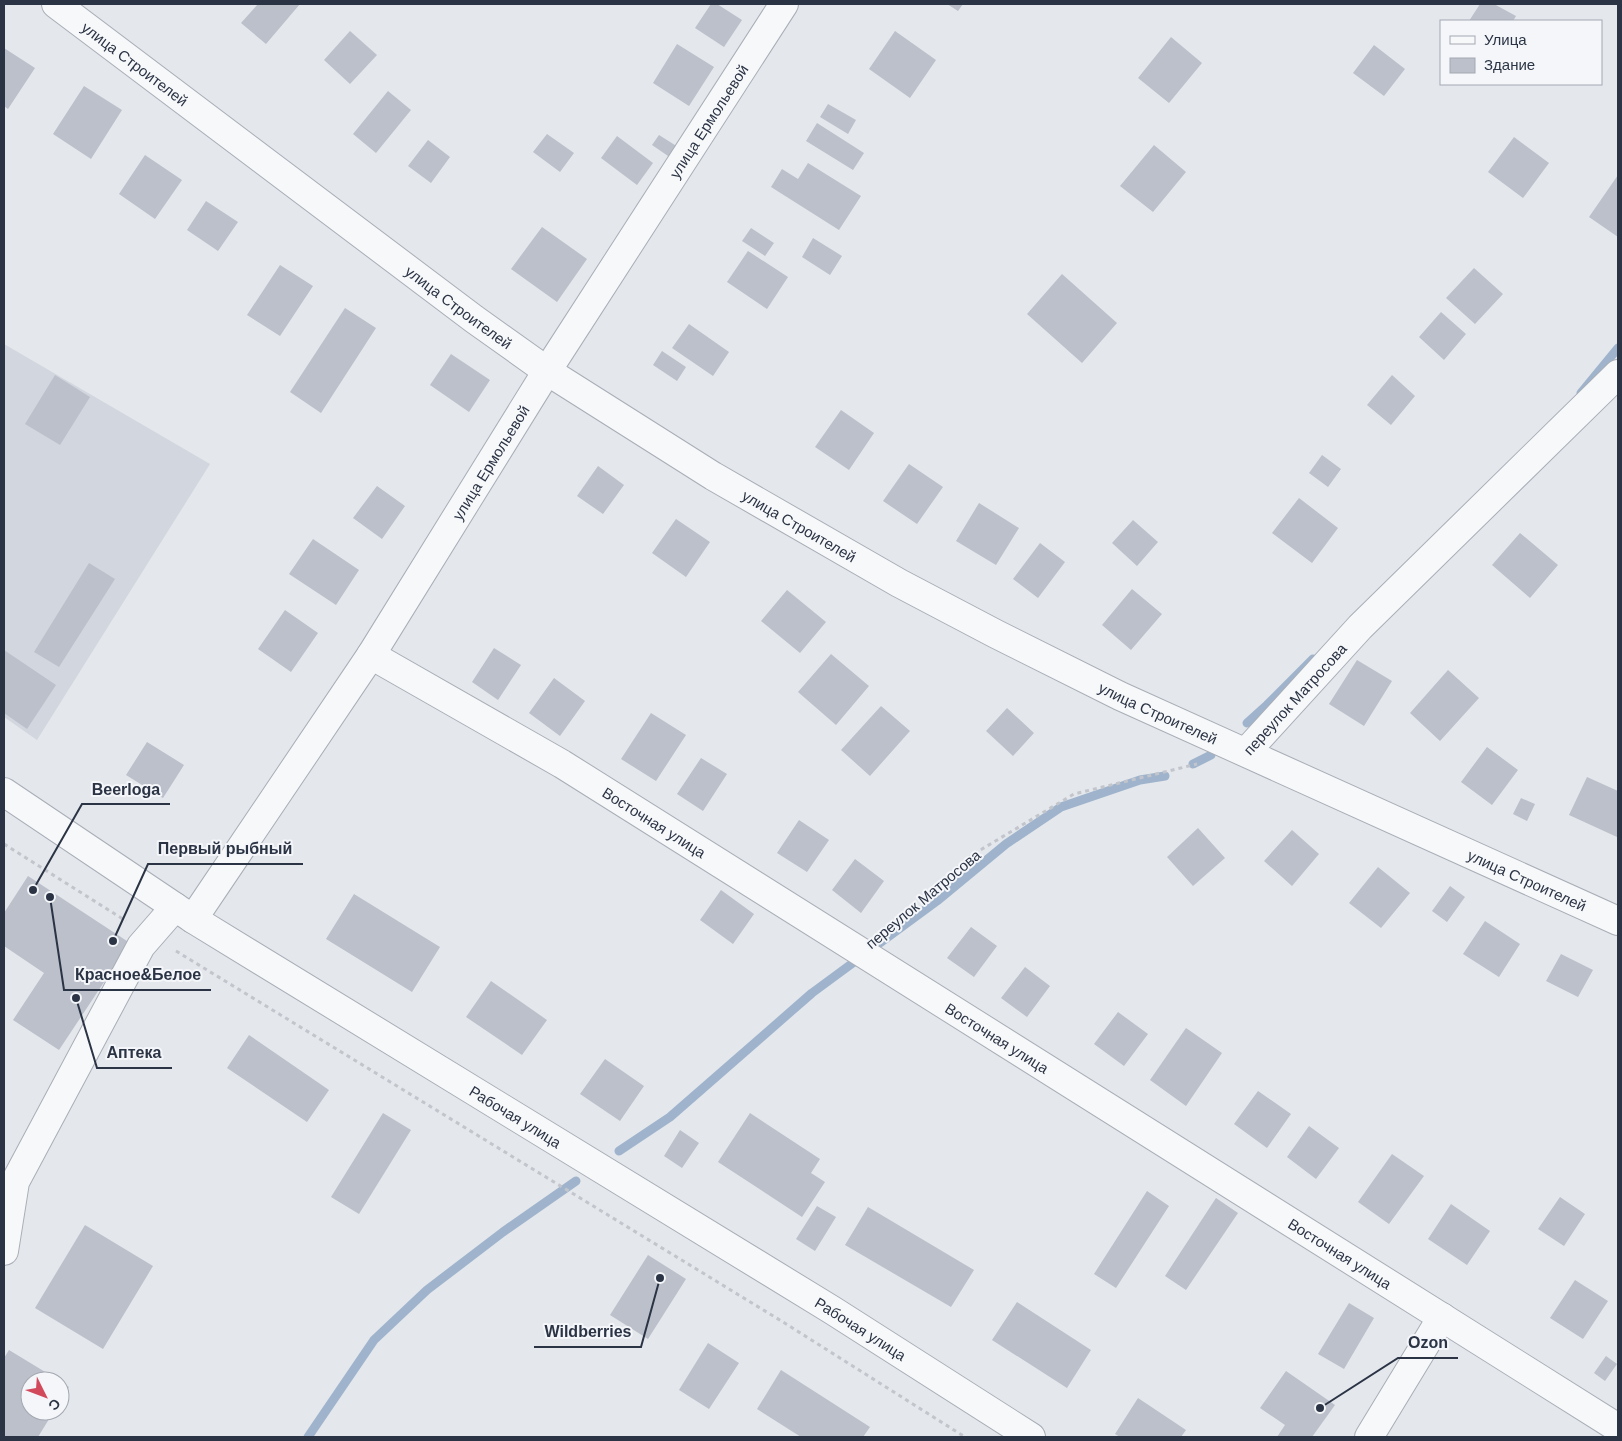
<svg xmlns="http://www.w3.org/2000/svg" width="1622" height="1441" font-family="Helvetica,sans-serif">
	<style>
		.built { fill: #d2d6de }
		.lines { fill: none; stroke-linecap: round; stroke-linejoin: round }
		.stream { stroke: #9fb4cc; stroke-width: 9 }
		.building { fill: #bbc0ca }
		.minor-casing { stroke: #a9aeb7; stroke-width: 30 }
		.path { stroke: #c2c5cb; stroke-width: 3; stroke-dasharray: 4 4; stroke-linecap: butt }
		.minor { stroke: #f7f8fa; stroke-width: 28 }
		.labels { text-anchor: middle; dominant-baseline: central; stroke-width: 4; stroke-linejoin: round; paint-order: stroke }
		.street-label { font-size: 15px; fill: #2b3445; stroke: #f4f6f9 }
		.leader { fill: none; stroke: #2b3445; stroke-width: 2 }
		.callout-dot { fill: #2b3445; stroke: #f4f6f9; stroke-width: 2 }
		.callout-label { font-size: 16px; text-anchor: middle; font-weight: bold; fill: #2b3445; stroke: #f4f6f9; stroke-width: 4; stroke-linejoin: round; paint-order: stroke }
	</style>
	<rect width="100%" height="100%" fill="#e4e7ec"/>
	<path class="built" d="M 4,344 L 210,464 L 37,740 L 4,717 Z"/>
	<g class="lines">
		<path class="stream" d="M 1581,393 L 1618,348
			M 1247,723 L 1267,705 L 1313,659
			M 1193,764 L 1211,755
			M 619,1151 L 670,1117 L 812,993 L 937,901 L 1006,844 L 1061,807 L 1140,780 L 1165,776
			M 308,1437 L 374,1340 L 427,1290 L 503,1232 L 576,1181"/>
	</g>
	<path class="building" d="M 258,4 L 300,4 L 266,44 L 241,23 Z
		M 711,4 L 717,4 L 742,20 L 724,47 L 695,28 Z
		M 947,4 L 963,4 L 958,11 Z
		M 1480,4 L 1494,4 L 1516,16 L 1513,21 L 1469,21 Z
		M 350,31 L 377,55 L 350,84 L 324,60 Z
		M 895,31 L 936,60 L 910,98 L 869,69 Z
		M 1171,37 L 1202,63 L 1169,103 L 1138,78 Z
		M 677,44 L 714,67 L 689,106 L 653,83 Z
		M 1374,45 L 1405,69 L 1384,96 L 1353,73 Z
		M 4,48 L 35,68 L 8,109 L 4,106 Z
		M 84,86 L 122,110 L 91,159 L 53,134 Z
		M 388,91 L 411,110 L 376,153 L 353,134 Z
		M 828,104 L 856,120 L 848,134 L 820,117 Z
		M 817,123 L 864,153 L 853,170 L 806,141 Z
		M 547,134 L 574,153 L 560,172 L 533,152 Z
		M 659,135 L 678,147 L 671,158 L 652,145 Z
		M 617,136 L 653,163 L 637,185 L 601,158 Z
		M 1514,137 L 1549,163 L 1523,198 L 1488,172 Z
		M 428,140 L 450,157 L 431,183 L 408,166 Z
		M 1154,145 L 1186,172 L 1153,212 L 1120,186 Z
		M 145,155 L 182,180 L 155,219 L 119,194 Z
		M 808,163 L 861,196 L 839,230 L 771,187 L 782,169 L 798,179 Z
		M 1618,175 L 1618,237 L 1589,217 Z
		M 206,201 L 238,222 L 218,251 L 187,230 Z
		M 542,227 L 587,259 L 557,302 L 511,269 Z
		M 751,228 L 774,243 L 765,256 L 742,241 Z
		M 813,238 L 842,256 L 830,275 L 802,257 Z
		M 748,251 L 788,277 L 767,309 L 727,282 Z
		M 280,265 L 313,286 L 280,336 L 247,315 Z
		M 1474,268 L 1503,294 L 1475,324 L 1446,298 Z
		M 1062,274 L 1117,323 L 1082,363 L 1027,314 Z
		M 345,308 L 376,328 L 321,413 L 290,392 Z
		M 1441,312 L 1466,334 L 1444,360 L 1419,337 Z
		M 689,324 L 729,352 L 713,376 L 672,348 Z
		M 662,351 L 686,367 L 677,381 L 653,365 Z
		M 451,354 L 490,380 L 469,412 L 430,385 Z
		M 55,375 L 90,397 L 60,445 L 25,424 Z
		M 1392,375 L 1415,396 L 1391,425 L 1367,405 Z
		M 841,410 L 874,433 L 849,470 L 815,447 Z
		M 1322,455 L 1341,469 L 1328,487 L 1309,473 Z
		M 909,464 L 943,487 L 917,524 L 883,501 Z
		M 598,466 L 624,485 L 603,514 L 577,496 Z
		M 377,486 L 405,506 L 382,539 L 353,518 Z
		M 1299,498 L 1338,528 L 1312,563 L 1272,533 Z
		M 979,503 L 1019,528 L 996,565 L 956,541 Z
		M 676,519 L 710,542 L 686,577 L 652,553 Z
		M 1133,520 L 1158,542 L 1137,566 L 1112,543 Z
		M 1520,533 L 1558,565 L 1530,598 L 1492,565 Z
		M 313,539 L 359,570 L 336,605 L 289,574 Z
		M 1040,543 L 1065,562 L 1038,598 L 1013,579 Z
		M 89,563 L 115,579 L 59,667 L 34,652 Z
		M 1132,589 L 1162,614 L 1131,650 L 1102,625 Z
		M 787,590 L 826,622 L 800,653 L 761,621 Z
		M 285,610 L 318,633 L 291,672 L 258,649 Z
		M 494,648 L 521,665 L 498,700 L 472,682 Z
		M 4,650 L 56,685 L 27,729 L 4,713 Z
		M 831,654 L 869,686 L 836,725 L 798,692 Z
		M 1357,660 L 1392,681 L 1364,726 L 1329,704 Z
		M 1448,670 L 1479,698 L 1440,741 L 1410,713 Z
		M 554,678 L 585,701 L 560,736 L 529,713 Z
		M 881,706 L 910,731 L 870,776 L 841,750 Z
		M 1007,708 L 1034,733 L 1013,756 L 986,731 Z
		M 651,713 L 686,735 L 656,781 L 621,759 Z
		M 147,742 L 184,765 L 163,798 L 126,775 Z
		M 1487,747 L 1518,770 L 1492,805 L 1461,782 Z
		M 701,758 L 727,774 L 703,811 L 677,794 Z
		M 1587,777 L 1618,791 L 1618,834 L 1617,837 L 1569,815 Z
		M 1521,798 L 1535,804 L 1527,821 L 1513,814 Z
		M 799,820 L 829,840 L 807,872 L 777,853 Z
		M 1198,828 L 1225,858 L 1193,886 L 1167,857 Z
		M 1292,830 L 1319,854 L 1292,886 L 1264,861 Z
		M 855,859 L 884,881 L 861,913 L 832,890 Z
		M 1378,867 L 1410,893 L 1381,928 L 1349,903 Z
		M 28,876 L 130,943 L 59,1050 L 13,1020 L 44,973 L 4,946 L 4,913 Z
		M 1450,886 L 1465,897 L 1447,922 L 1432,911 Z
		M 721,890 L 754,914 L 733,944 L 700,920 Z
		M 354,894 L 440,947 L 412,992 L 326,939 Z
		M 1485,921 L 1520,944 L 1499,977 L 1463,954 Z
		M 971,927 L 997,946 L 974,977 L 947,958 Z
		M 1561,954 L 1593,970 L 1578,997 L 1546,981 Z
		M 1025,967 L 1050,986 L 1027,1017 L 1001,998 Z
		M 491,981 L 547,1020 L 522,1055 L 466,1017 Z
		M 1118,1012 L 1148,1034 L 1124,1066 L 1094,1044 Z
		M 1186,1028 L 1222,1053 L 1186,1106 L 1150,1080 Z
		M 249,1035 L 329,1090 L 307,1122 L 227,1068 Z
		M 605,1059 L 644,1086 L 620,1121 L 580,1094 Z
		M 1258,1091 L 1291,1114 L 1267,1148 L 1234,1124 Z
		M 383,1113 L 411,1130 L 359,1214 L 331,1197 Z
		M 750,1113 L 820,1159 L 811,1173 L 825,1182 L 802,1217 L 718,1162 Z
		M 1309,1126 L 1339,1148 L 1316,1179 L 1287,1157 Z
		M 680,1130 L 699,1143 L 682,1168 L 664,1156 Z
		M 1392,1154 L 1424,1176 L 1389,1224 L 1358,1202 Z
		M 1147,1191 L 1169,1206 L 1116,1288 L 1094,1274 Z
		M 1560,1197 L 1585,1214 L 1564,1246 L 1538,1229 Z
		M 1216,1198 L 1238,1213 L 1186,1290 L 1165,1276 Z
		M 1451,1204 L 1490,1231 L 1467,1265 L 1428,1239 Z
		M 817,1206 L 836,1217 L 815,1251 L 796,1239 Z
		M 868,1207 L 974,1270 L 951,1307 L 845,1245 Z
		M 85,1225 L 153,1266 L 103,1349 L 35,1308 Z
		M 648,1255 L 686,1279 L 648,1339 L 610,1315 Z
		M 1575,1280 L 1608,1301 L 1583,1339 L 1550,1318 Z
		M 1017,1302 L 1091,1350 L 1067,1388 L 992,1340 Z
		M 1349,1303 L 1374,1318 L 1344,1369 L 1318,1354 Z
		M 708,1343 L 739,1363 L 709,1409 L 679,1390 Z
		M 9,1350 L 60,1381 L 30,1381 L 30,1411 L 54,1411 L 38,1437 L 4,1437 L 4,1358 Z
		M 1606,1356 L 1617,1364 L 1605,1381 L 1594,1373 Z
		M 781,1370 L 870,1427 L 863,1437 L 801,1437 L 757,1409 Z
		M 1286,1371 L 1335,1405 L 1312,1437 L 1277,1437 L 1285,1425 L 1260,1408 Z
		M 60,1381 L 69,1387 L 60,1401 Z
		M 1138,1398 L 1186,1430 L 1181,1437 L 1120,1437 L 1115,1434 Z"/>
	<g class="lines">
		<defs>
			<g id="minor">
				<path id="s1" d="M 56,4 L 474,319 L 547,371 L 713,476 L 899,583 L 996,634 L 1120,696 L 1618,921"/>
				<path id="s2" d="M 371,655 L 562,764 L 1618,1428"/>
				<path id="s3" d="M 1246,752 L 1360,627 L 1618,374"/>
				<path id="s4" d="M 4,792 L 193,919 L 832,1310 L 1031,1437"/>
				<path id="s5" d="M 193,919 L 371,655 L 547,371 L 784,4"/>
				<path d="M 4,1251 L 15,1182 L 141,946 L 175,907"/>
				<path d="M 1369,1437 L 1442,1317"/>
			</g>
		</defs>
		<use href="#minor" class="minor-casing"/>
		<path class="path" d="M 4,844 L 126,921
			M 883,932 L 972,855 L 1074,794 L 1197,764
			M 176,951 L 783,1322 L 965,1437"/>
		<use href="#minor" class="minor"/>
	</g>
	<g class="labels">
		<g class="street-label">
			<text stroke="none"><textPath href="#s1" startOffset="99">улица Строителей</textPath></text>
			<text stroke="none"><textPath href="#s5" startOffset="950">улица Ермольевой</textPath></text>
			<text stroke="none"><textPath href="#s1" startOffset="504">улица Строителей</textPath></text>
			<text stroke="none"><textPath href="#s5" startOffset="545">улица Ермольевой</textPath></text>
			<text stroke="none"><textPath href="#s1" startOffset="909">улица Строителей</textPath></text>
			<text stroke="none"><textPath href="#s3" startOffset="72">переулок Матросова</textPath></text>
			<text stroke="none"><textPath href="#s1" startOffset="1314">улица Строителей</textPath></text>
			<text stroke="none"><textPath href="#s2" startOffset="329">Восточная улица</textPath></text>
			<text stroke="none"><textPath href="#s1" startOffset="1719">улица Строителей</textPath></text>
			<text transform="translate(923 899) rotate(-40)">переулок Матросова</text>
			<text stroke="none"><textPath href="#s2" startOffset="734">Восточная улица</textPath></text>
			<text stroke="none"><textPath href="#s4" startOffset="606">Рабочая улица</textPath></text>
			<text stroke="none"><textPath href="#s2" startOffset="1139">Восточная улица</textPath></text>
			<text stroke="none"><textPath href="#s4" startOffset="1011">Рабочая улица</textPath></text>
		</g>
	</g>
	<path class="leader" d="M33 890L82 804H170M113 941L148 864H303M50 897L64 990H211M76 998L97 1068H172M660 1278L641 1347H534M1320 1408L1398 1358H1458"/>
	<g class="callout-dot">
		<circle cx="33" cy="890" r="5"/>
		<circle cx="113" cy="941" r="5"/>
		<circle cx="50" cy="897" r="5"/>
		<circle cx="76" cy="998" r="5"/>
		<circle cx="660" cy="1278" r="5"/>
		<circle cx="1320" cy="1408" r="5"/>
	</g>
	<g class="callout-label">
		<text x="126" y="795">Beerloga</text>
		<text x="225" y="854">Первый рыбный</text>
		<text x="138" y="980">Красное&amp;Белое</text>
		<text x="134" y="1058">Аптека</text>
		<text x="588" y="1337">Wildberries</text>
		<text x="1428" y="1348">Ozon</text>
	</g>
	<rect width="1622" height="1441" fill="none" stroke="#2b3445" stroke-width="10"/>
	<rect x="1440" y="20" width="162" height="65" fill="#f4f6f9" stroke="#a4a8b1"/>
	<rect x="1450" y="36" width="25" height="8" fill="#f7f8fa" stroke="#a4a8b1"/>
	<text x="1484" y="45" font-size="15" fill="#2b3445">Улица</text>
	<rect x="1450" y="58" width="25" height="15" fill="#bbc0ca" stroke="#a4a8b1"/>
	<text x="1484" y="70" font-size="15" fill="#2b3445">Здание</text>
	<g transform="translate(45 1396) rotate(132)"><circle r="24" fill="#f4f6f9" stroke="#a4a8b1"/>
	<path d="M0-4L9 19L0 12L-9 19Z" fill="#d1495b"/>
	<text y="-8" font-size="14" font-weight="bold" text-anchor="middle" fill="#2b3445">С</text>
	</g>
</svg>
